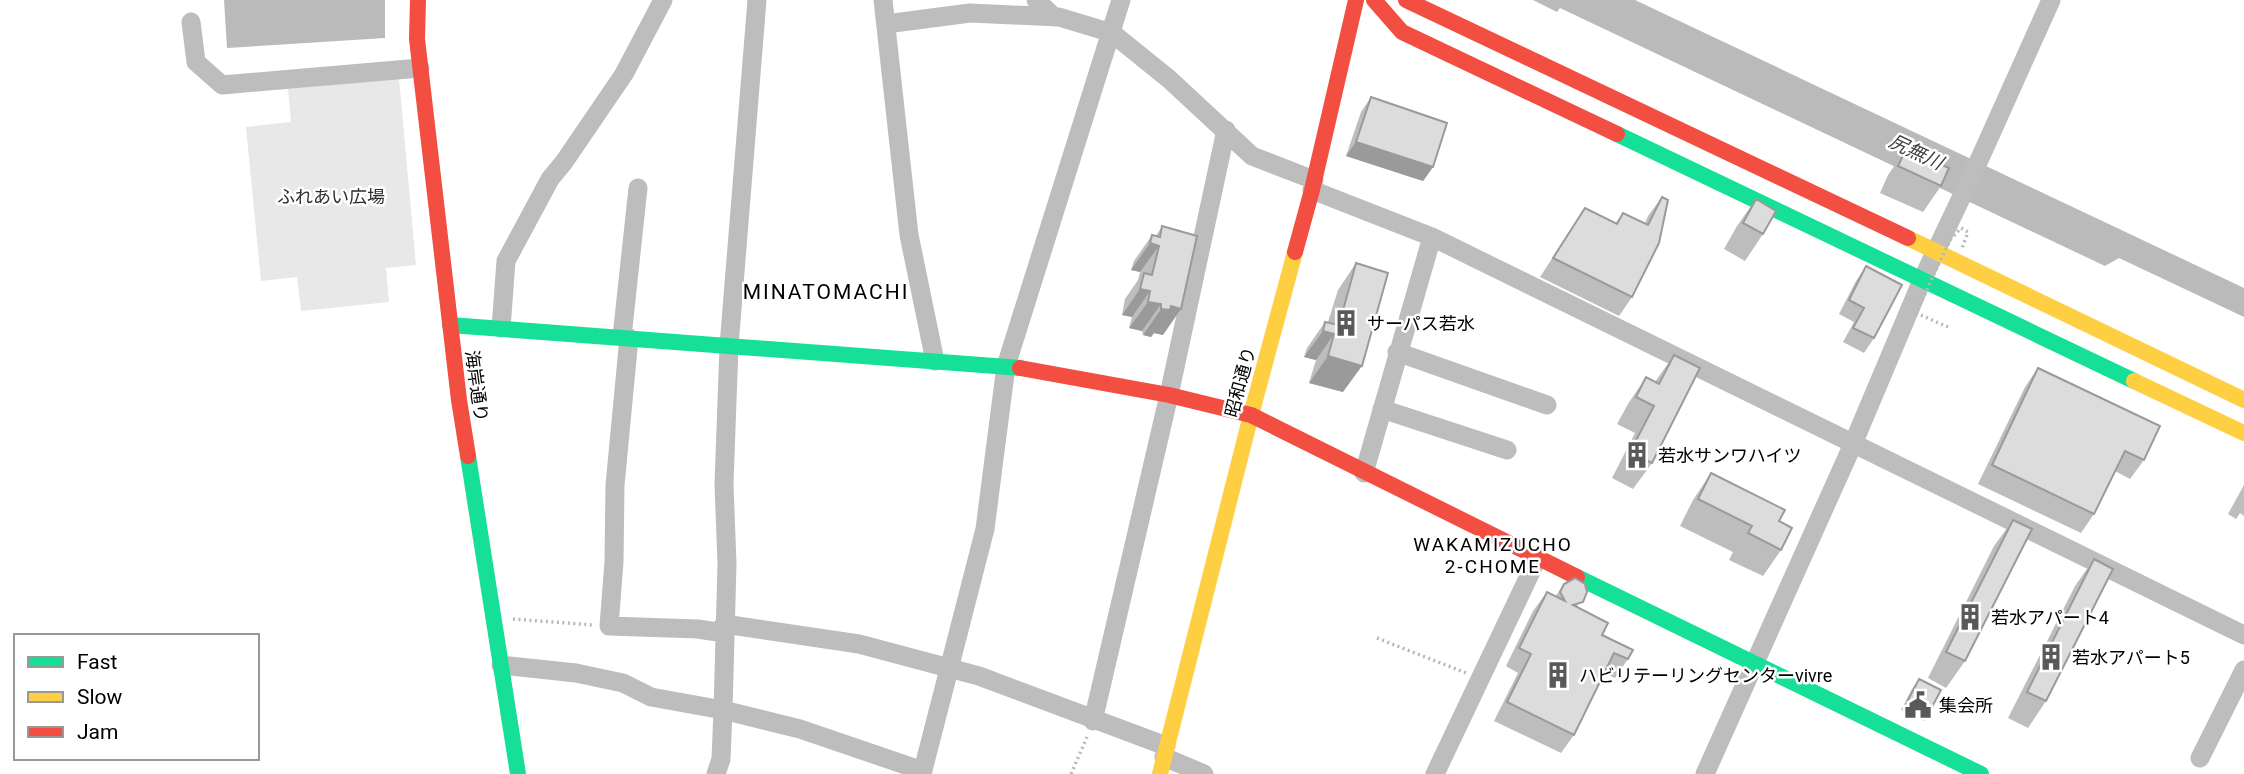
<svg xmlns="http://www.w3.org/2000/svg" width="2244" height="774" font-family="Roboto,'Noto Sans JP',sans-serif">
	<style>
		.green { fill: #e8e8e8 }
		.water { fill: #bababa }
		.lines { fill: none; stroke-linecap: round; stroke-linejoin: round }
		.path { stroke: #b8b8b8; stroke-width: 3.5; stroke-dasharray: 2 3.5; stroke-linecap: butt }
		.street { stroke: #bdbdbd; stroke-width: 19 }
		.fast { stroke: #16e098; stroke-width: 16 }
		.slow { stroke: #ffcf43; stroke-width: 16 }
		.jam { stroke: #f24e42; stroke-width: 16 }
		.path-bridge { stroke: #b8b8b8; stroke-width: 3.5; stroke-dasharray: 2 3.5; stroke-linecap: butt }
		.wall { fill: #bdbdbd }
		.shaded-wall { fill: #9a9a9a }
		.building { fill: #dcdcdc; stroke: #9a9a9a; stroke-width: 2 }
		.labels { text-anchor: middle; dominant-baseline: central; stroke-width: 5; stroke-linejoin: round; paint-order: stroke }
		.park-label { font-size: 18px; fill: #2d2d2d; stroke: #fff }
		.poi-label { font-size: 18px; fill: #000; stroke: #fff; text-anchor: start }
		.street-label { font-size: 18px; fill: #000; stroke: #fff }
		.water-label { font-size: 19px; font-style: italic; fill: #3e3e3e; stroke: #fff }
		.neighbourhood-label { font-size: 19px; letter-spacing: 2px; fill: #000; stroke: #fff }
		.quarter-label { font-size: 21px; letter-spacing: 2px; fill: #000; stroke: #fff }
	</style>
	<rect width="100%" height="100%" fill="#fff"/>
	<path class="green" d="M 399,78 L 416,265 L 386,268 L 389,302 L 301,311 L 297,277 L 261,281 L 246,127 L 291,122 L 288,89 Z"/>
	<path class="water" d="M 224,0 L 385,0 L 385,38 L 227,48 Z
		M 1533,0 L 1635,0 L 2244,288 L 2244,317 L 2119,258 L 2105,266 L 1560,8 L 1557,12 Z"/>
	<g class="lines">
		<path class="path" d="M 513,619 L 593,625
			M 1377,638 L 1466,673
			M 1071,774 L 1087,737"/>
		<path class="street" d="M 883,0 L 909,235 L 935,361
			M 1036,0 L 1054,17
			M 191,22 L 196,62 L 222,85 L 420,68
			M 886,24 L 970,13 L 1059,17 L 1112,33 L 1169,79 L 1252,156 L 1314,180
			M 1312,190 L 1432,237 L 2244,635
			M 501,328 L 506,261 L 550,179 L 564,162 L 624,74 L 663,0
			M 622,337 L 638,188
			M 629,338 L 615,485 L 614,562 L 609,626 L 698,629 L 724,633
			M 1397,352 L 1547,405
			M 1382,409 L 1507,450
			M 1364,473 L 1432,237
			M 724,624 L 859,644 L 979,676 L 1166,746
			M 501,665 L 576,673 L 623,683 L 651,697 L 723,710 L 800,729 L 923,771
			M 1093,721 L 1169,395 L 1226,130
			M 1164,757 L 1204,774
			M 2200,758 L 2244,670
			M 716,774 L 721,759 L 723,710 L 727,564 L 724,484 L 729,346 L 757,0
			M 922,774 L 985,529 L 1006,366 L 1121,0
			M 1435,774 L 1538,557
			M 1705,774 L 1853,444 L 1923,278 L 1981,156 L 2051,0"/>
		<path class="fast" d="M 1617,134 L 2134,381
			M 450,325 L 1020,368
			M 468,456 L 518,774
			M 1577,577 L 1981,774"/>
		<path class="slow" d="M 1908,238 L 2244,400
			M 2134,381 L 2244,433
			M 1160,774 L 1251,415 L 1295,252"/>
		<path class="jam" d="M 418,0 L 417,39 L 459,400 L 468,456
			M 1374,0 L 1402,32 L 1617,134
			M 1406,0 L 1908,238
			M 1295,252 L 1312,190 L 1356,0
			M 1020,368 L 1169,395 L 1251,415 L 1577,577"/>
		<path class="path-bridge" d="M 1948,327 L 1916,313 L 1950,240 L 1961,228 L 1968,232 L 1962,248"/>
	</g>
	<path class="wall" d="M 1371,97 L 1433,167 L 1423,181 L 1346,156 L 1361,112 Z
		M 1906,149 L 1941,186 L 1923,212 L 1880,193 L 1888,175 Z
		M 1662,197 L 1632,297 L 1619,316 L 1540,277 L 1585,208 L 1615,224 L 1623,213 L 1645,223 L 1648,216 Z
		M 1756,199 L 1763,234 L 1745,261 L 1724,249 L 1737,226 Z
		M 1162,226 L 1163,335 L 1154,333 L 1151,337 L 1143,335 L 1142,331 L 1129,328 L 1132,317 L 1122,315 L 1125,299 L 1138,280 L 1140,272 L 1131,270 L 1134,261 L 1152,235 L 1156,236 Z
		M 1356,263 L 1343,392 L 1309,383 L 1316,360 L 1304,357 L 1307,348 L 1325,322 L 1328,322 L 1338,290 Z
		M 1866,266 L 1874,338 L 1864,353 L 1843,342 L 1854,322 L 1839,314 L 1856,281 Z
		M 1674,355 L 1652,463 L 1633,489 L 1612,478 L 1635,433 L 1617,424 L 1628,404 L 1646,377 L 1655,382 Z
		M 2038,368 L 2144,460 L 2130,479 L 2115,471 L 2094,514 L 2081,533 L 1978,484 L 2025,387 Z
		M 1711,473 L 1779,521 L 1781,550 L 1763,576 L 1729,560 L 1733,552 L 1680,526 L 1693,500 Z
		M 2244,485 L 2244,516 L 2240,513 L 2236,519 L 2228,514 Z
		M 2013,520 L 1965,661 L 1946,688 L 1928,678 L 1994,546 Z
		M 2094,559 L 2046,701 L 2028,728 L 2008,718 L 2075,586 Z
		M 1564,584 L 1579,608 L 1602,635 L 1628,659 L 1615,678 L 1604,673 L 1574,735 L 1561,753 L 1494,721 L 1518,673 L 1506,666 L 1533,611 L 1547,592 L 1555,597 Z
		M 1919,679 L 1930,711 L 1924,721 L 1901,710 L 1912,689 Z"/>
	<path class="shaded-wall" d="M 1356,142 L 1433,167 L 1423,181 L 1346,156 Z
		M 1150,243 L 1159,246 L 1140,272 L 1131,270 Z
		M 1140,289 L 1150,291 L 1132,317 L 1122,315 Z
		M 1148,302 L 1161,304 L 1142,331 L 1129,328 Z
		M 1171,306 L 1181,309 L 1163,335 L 1154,333 L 1151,337 L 1143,335 L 1161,309 Z
		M 1323,331 L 1334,334 L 1316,360 L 1304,357 Z
		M 1328,356 L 1362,366 L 1343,392 L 1309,383 Z"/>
	<path class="building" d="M 1371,97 L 1447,123 L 1433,167 L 1356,142 Z
		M 1906,149 L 1949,168 L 1941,186 L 1898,166 Z
		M 1662,197 L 1668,200 L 1659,243 L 1632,297 L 1553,258 L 1585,208 L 1617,224 L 1623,213 L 1648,225 Z
		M 1756,199 L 1776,211 L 1763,234 L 1743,223 Z
		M 1162,226 L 1197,236 L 1181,309 L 1171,306 L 1170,310 L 1161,309 L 1161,304 L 1148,302 L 1150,291 L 1140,289 L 1144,273 L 1152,275 L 1159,246 L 1150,243 L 1152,235 L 1160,237 Z
		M 1356,263 L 1388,273 L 1362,366 L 1328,356 L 1334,334 L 1323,331 L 1325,322 L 1339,325 Z
		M 1866,266 L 1902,285 L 1874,338 L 1853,328 L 1864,308 L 1849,300 Z
		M 1674,355 L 1700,368 L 1652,463 L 1630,452 L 1654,406 L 1636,397 L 1646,377 L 1659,384 Z
		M 2038,368 L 2160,426 L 2144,460 L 2125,451 L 2094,514 L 1992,465 Z
		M 1711,473 L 1785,510 L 1779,521 L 1792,528 L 1781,550 L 1748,533 L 1752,526 L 1698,499 Z
		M 2013,520 L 2032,529 L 1965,661 L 1946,652 Z
		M 2094,559 L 2113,569 L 2046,701 L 2027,692 Z
		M 1575,578 L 1585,584 L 1587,592 L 1583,602 L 1573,605 L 1608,623 L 1602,635 L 1633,650 L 1628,659 L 1614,653 L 1574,735 L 1507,702 L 1531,654 L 1519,648 L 1547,592 L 1565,601 L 1560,592 L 1564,584 Z
		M 1919,679 L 1941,690 L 1930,711 L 1908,700 Z"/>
	<defs>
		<symbol id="building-bare" viewBox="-9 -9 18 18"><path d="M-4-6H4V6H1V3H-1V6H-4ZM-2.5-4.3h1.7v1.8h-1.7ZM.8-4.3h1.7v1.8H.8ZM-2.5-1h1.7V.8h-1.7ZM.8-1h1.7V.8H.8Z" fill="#595959" stroke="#fff" stroke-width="2.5" paint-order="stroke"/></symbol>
		<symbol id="civic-bare" viewBox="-9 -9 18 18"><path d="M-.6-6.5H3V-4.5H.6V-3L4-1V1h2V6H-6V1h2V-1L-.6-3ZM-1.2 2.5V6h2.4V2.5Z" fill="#595959" stroke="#fff" stroke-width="2.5" paint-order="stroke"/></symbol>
	</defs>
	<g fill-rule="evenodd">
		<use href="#building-bare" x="1327" y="304" width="38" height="38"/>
		<use href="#building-bare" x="1618" y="436" width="38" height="38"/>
		<use href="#building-bare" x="1951" y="598" width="38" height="38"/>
		<use href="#building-bare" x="2032" y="638" width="38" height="38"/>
		<use href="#building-bare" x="1539" y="656" width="38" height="38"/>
		<use href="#civic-bare" x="1899" y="686" width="38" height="38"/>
	</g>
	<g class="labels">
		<g class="park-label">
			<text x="331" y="196">ふれあい広場</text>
		</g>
		<g class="poi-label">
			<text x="1367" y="323">サーパス若水</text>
			<text x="1658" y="455">若水サンワハイツ</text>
			<text x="1991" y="617">若水アパート4</text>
			<text x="2072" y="657">若水アパート5</text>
			<text x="1579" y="675">ハビリテーリングセンターvivre</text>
			<text x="1939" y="705">集会所</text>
		</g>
		<g class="street-label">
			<text transform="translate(1240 382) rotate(-75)">昭和通り</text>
			<text transform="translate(477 386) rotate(82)">海岸通り</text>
		</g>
		<g class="water-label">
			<text transform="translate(1916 152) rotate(25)">尻無川</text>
		</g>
		<g class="neighbourhood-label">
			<text x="1493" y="544">WAKAMIZUCHO<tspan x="1493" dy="22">2-CHOME</tspan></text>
		</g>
		<g class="quarter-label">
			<text x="826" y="292">MINATOMACHI</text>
		</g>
	</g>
	<rect x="14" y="634" width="245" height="126" fill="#ffffff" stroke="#999999" stroke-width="2"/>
	<rect x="28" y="657" width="35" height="10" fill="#16e098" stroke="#999999" stroke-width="2"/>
	<text x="77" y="669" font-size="21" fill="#000000">Fast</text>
	<rect x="28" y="692" width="35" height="10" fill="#ffcf43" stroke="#999999" stroke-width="2"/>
	<text x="77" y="704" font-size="21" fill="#000000">Slow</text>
	<rect x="28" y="727" width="35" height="10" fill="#f24e42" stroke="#999999" stroke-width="2"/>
	<text x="77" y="739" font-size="21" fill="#000000">Jam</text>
</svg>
